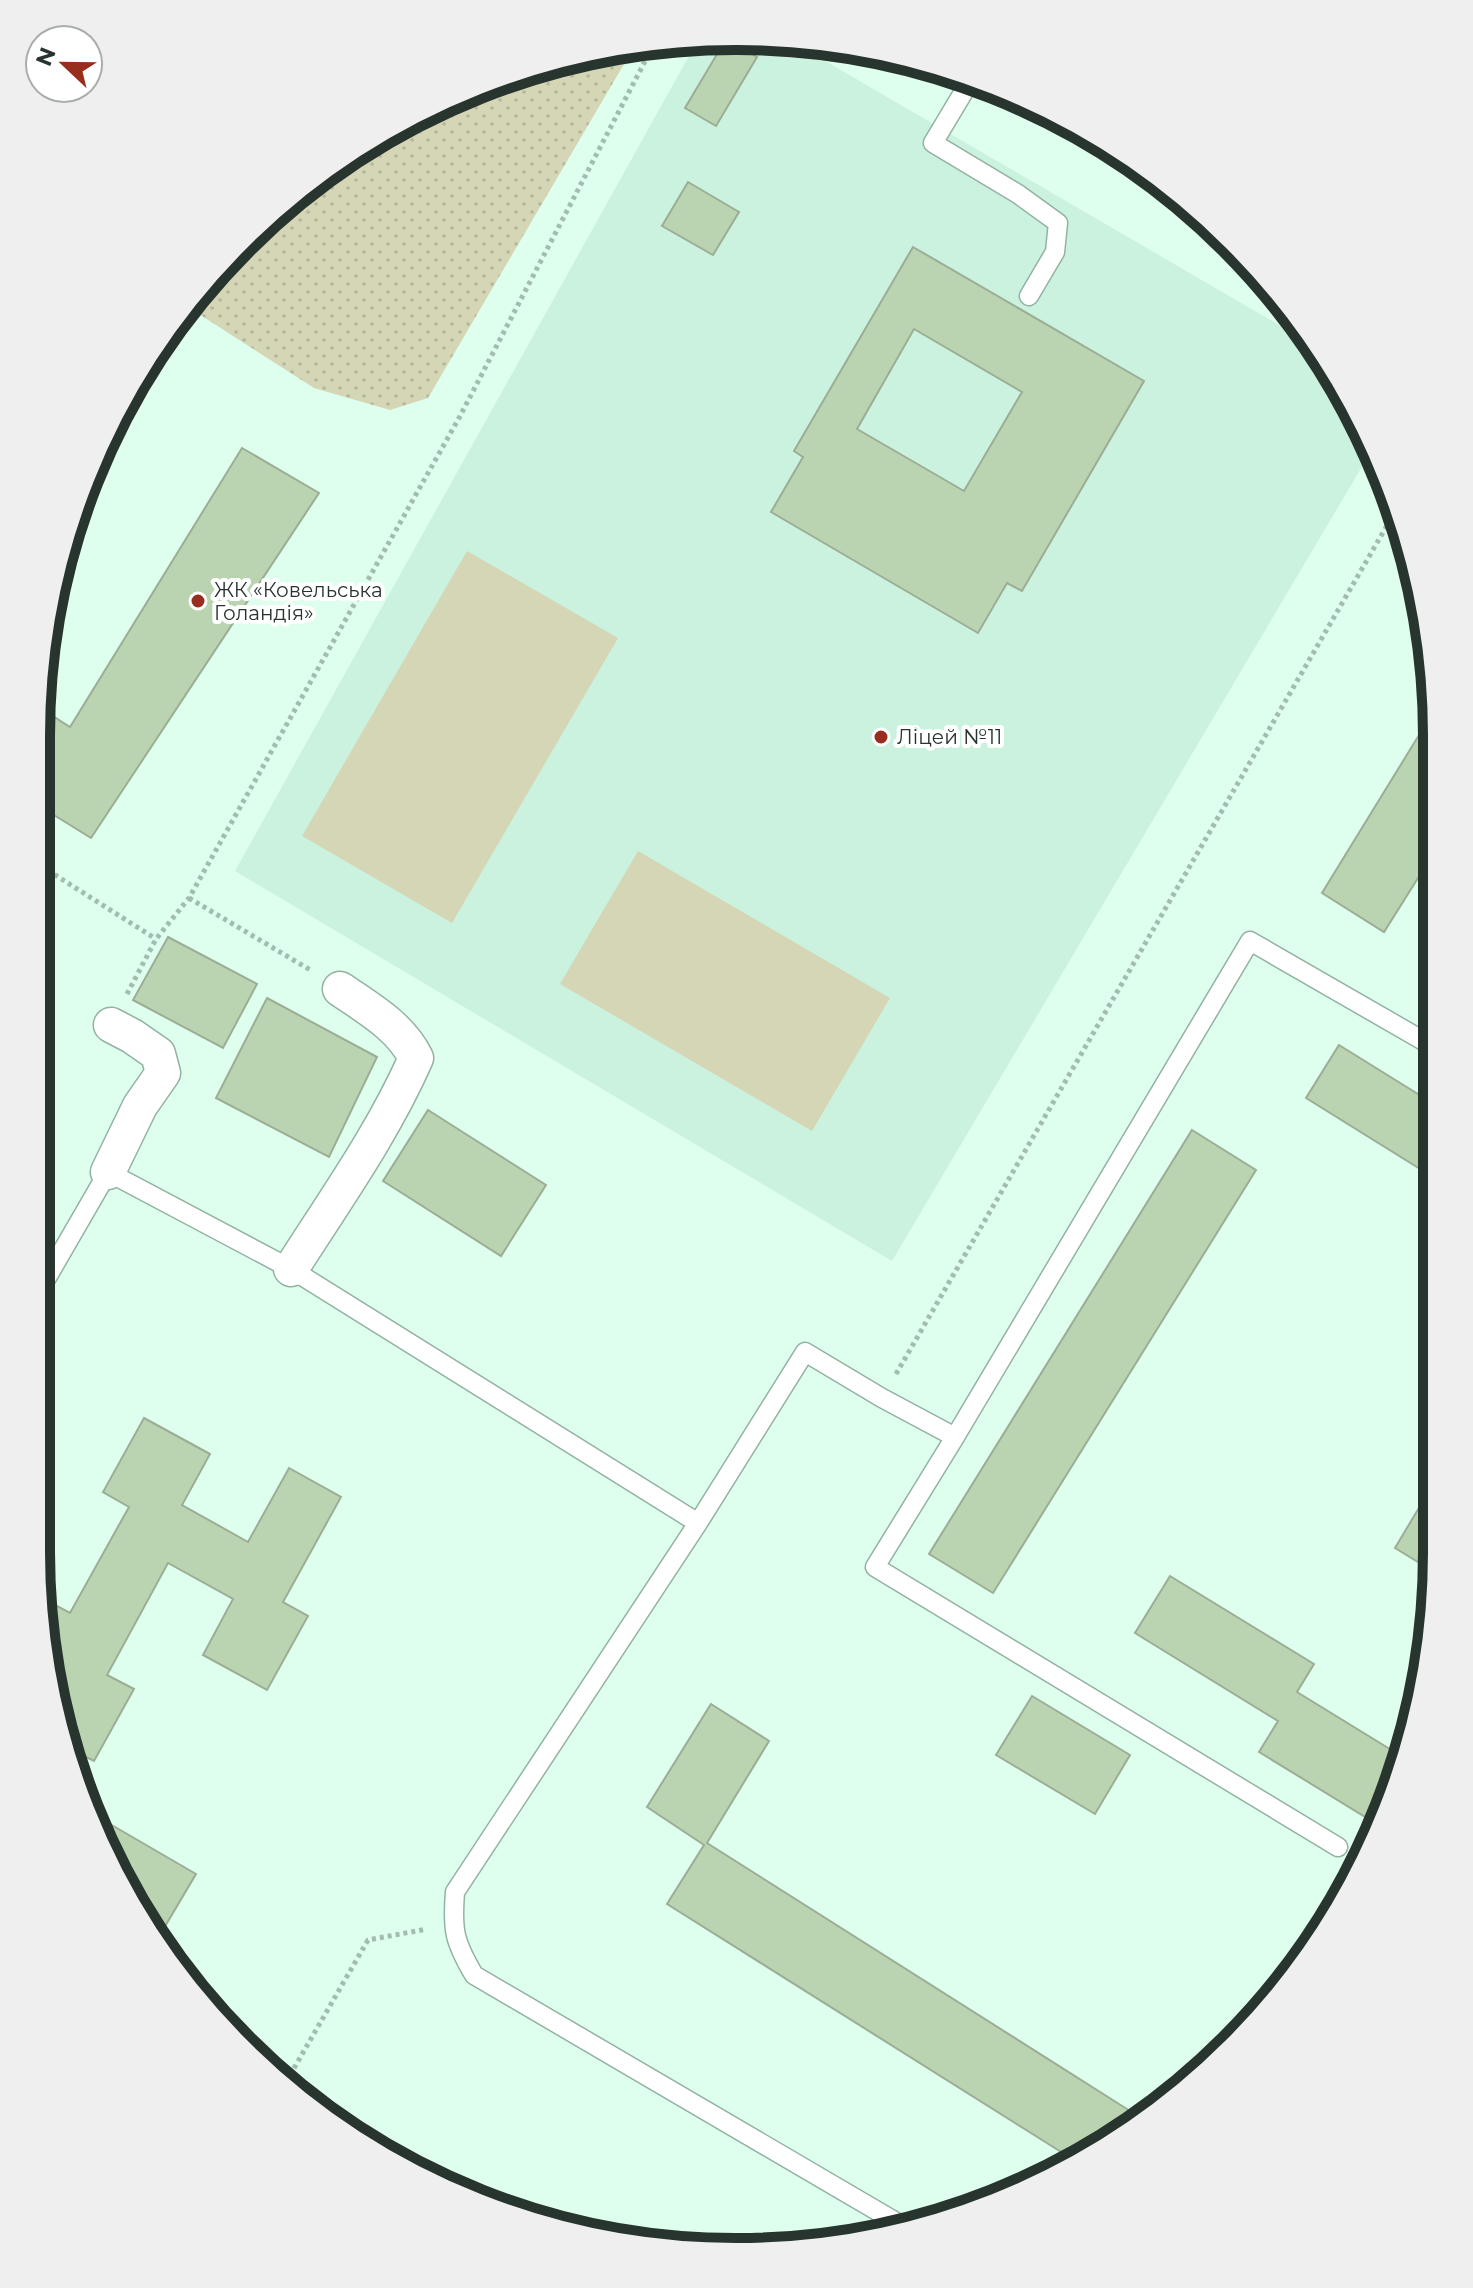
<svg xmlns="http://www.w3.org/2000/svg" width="1473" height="2288" font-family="Montserrat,sans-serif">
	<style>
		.built { fill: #cbf2de }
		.grass { fill: url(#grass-dots) }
		.pitch { fill: #d4d6b6 }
		.building { fill: #bad4b1; stroke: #9cad95; stroke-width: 2; fill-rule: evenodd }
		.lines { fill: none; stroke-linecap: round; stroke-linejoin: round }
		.lane-casing { stroke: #93b2a3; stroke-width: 21 }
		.street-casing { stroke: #93b2a3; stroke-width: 37 }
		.path { stroke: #a2bcaf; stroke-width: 5; stroke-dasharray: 4 4; stroke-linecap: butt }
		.lane { stroke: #fff; stroke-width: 18 }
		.street { stroke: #fff; stroke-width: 34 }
		.poi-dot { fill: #982f1e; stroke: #fff; stroke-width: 3 }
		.labels { text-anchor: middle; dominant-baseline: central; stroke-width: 8; stroke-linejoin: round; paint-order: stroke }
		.poi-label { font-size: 20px; fill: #28342e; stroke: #fff; text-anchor: start }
		.rim { fill: none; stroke: #28342e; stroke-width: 10 }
	</style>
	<defs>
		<pattern id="grass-dots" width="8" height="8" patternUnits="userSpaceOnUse" patternTransform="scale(2)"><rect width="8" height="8" fill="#d4d6b6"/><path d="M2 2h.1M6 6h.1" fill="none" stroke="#b6b89d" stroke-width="1.8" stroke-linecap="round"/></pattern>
	</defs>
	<rect width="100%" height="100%" fill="#defeee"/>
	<path class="built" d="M 699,38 L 791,41 L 1315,346 L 1365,427 L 1373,448 L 892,1261 L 235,871 Z"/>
	<path class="grass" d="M 634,47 L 428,398 L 390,410 L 314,388 L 188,307 L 210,275 L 310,181 L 426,108 L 555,60 Z"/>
	<path class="pitch" d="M 467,551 L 618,638 L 452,923 L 302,836 Z
		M 638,851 L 890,998 L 812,1131 L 560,984 Z"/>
	<path class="building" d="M 726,39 L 757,57 L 716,126 L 685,108 Z
		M 688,182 L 739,212 L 713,255 L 662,226 Z
		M 913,247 L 1144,381 L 1022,591 L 1007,583 L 978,633 L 771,512 L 803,457 L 794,451 ZM 914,329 L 1022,392 L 964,491 L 857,429 Z
		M 242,448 L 319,493 L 91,838 L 41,807 L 42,709 L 70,727 Z
		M 1435,709 L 1435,851 L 1384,932 L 1322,893 Z
		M 168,937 L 257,984 L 223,1048 L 133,1000 Z
		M 267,998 L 377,1057 L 329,1157 L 216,1098 Z
		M 1339,1045 L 1434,1104 L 1433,1177 L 1306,1098 Z
		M 428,1110 L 546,1185 L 501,1256 L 383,1181 Z
		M 1192,1130 L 1256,1170 L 993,1593 L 929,1554 Z
		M 144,1418 L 210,1454 L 182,1505 L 248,1542 L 289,1468 L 341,1497 L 283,1602 L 308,1616 L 267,1690 L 203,1655 L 233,1599 L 168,1563 L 107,1675 L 134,1689 L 94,1761 L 68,1748 L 44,1599 L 70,1613 L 129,1507 L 103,1492 Z
		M 1432,1486 L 1431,1570 L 1395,1548 Z
		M 1170,1576 L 1314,1664 L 1297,1692 L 1401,1756 L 1383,1820 L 1380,1826 L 1259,1752 L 1278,1721 L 1135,1633 Z
		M 1032,1696 L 1130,1755 L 1095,1814 L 996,1755 Z
		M 711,1704 L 769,1741 L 707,1843 L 1138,2116 L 1087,2158 L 1077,2162 L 667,1904 L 704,1845 L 647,1807 Z
		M 91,1813 L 196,1874 L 164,1928 L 141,1914 Z"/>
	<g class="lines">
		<defs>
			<path id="lane" d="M 972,78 L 933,143 L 1018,194 L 1058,223 L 1055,252 L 1029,296
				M 38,1293 L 108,1172 L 291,1269 L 698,1523
				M 955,1437 L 1250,941 L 1434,1047
				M 908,2229 L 474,1975 C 454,1941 452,1930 455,1892 L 698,1523 L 805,1352 L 882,1398 L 955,1437 L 875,1567 L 1338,1847"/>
			<path id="street" d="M 108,1172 L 140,1106 L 163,1073 L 158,1054 L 132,1036 L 111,1025
				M 291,1269 C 335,1200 383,1133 416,1058 C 400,1026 369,1009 340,989"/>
		</defs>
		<use href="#lane" class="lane-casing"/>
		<use href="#street" class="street-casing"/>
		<path class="path" d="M 41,866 L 156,939
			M 189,898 L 312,971
			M 127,994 L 156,939 L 189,898 L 459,418 L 654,44
			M 896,1374 L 1396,510
			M 286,2082 L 368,1940 L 427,1929"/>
		<use href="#lane" class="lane"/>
		<use href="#street" class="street"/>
	</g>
	<g class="poi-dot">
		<circle cx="198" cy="601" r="8"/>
		<circle cx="881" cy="737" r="8"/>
	</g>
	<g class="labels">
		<g class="poi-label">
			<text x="214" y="590">ЖК «Ковельська<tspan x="214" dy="23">Голандія»</tspan></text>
			<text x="897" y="737">Ліцей №11</text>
		</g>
	</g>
	<path d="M0 0H1473V2288H0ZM736 50H737A686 686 0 0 1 1423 736V1552A686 686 0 0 1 737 2238H736A686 686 0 0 1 50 1552V736A686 686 0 0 1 736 50Z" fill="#eeefee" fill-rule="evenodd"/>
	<path class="rim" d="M736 50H737A686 686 0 0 1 1423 736V1552A686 686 0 0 1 737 2238H736A686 686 0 0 1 50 1552V736A686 686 0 0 1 736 50Z"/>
	<g transform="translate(64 64) rotate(292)"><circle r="38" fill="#ffffff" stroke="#a9aeab" stroke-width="2"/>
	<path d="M0-6L14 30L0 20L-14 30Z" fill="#982f1e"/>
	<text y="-12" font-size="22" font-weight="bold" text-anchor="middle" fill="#28342e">N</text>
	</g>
</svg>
